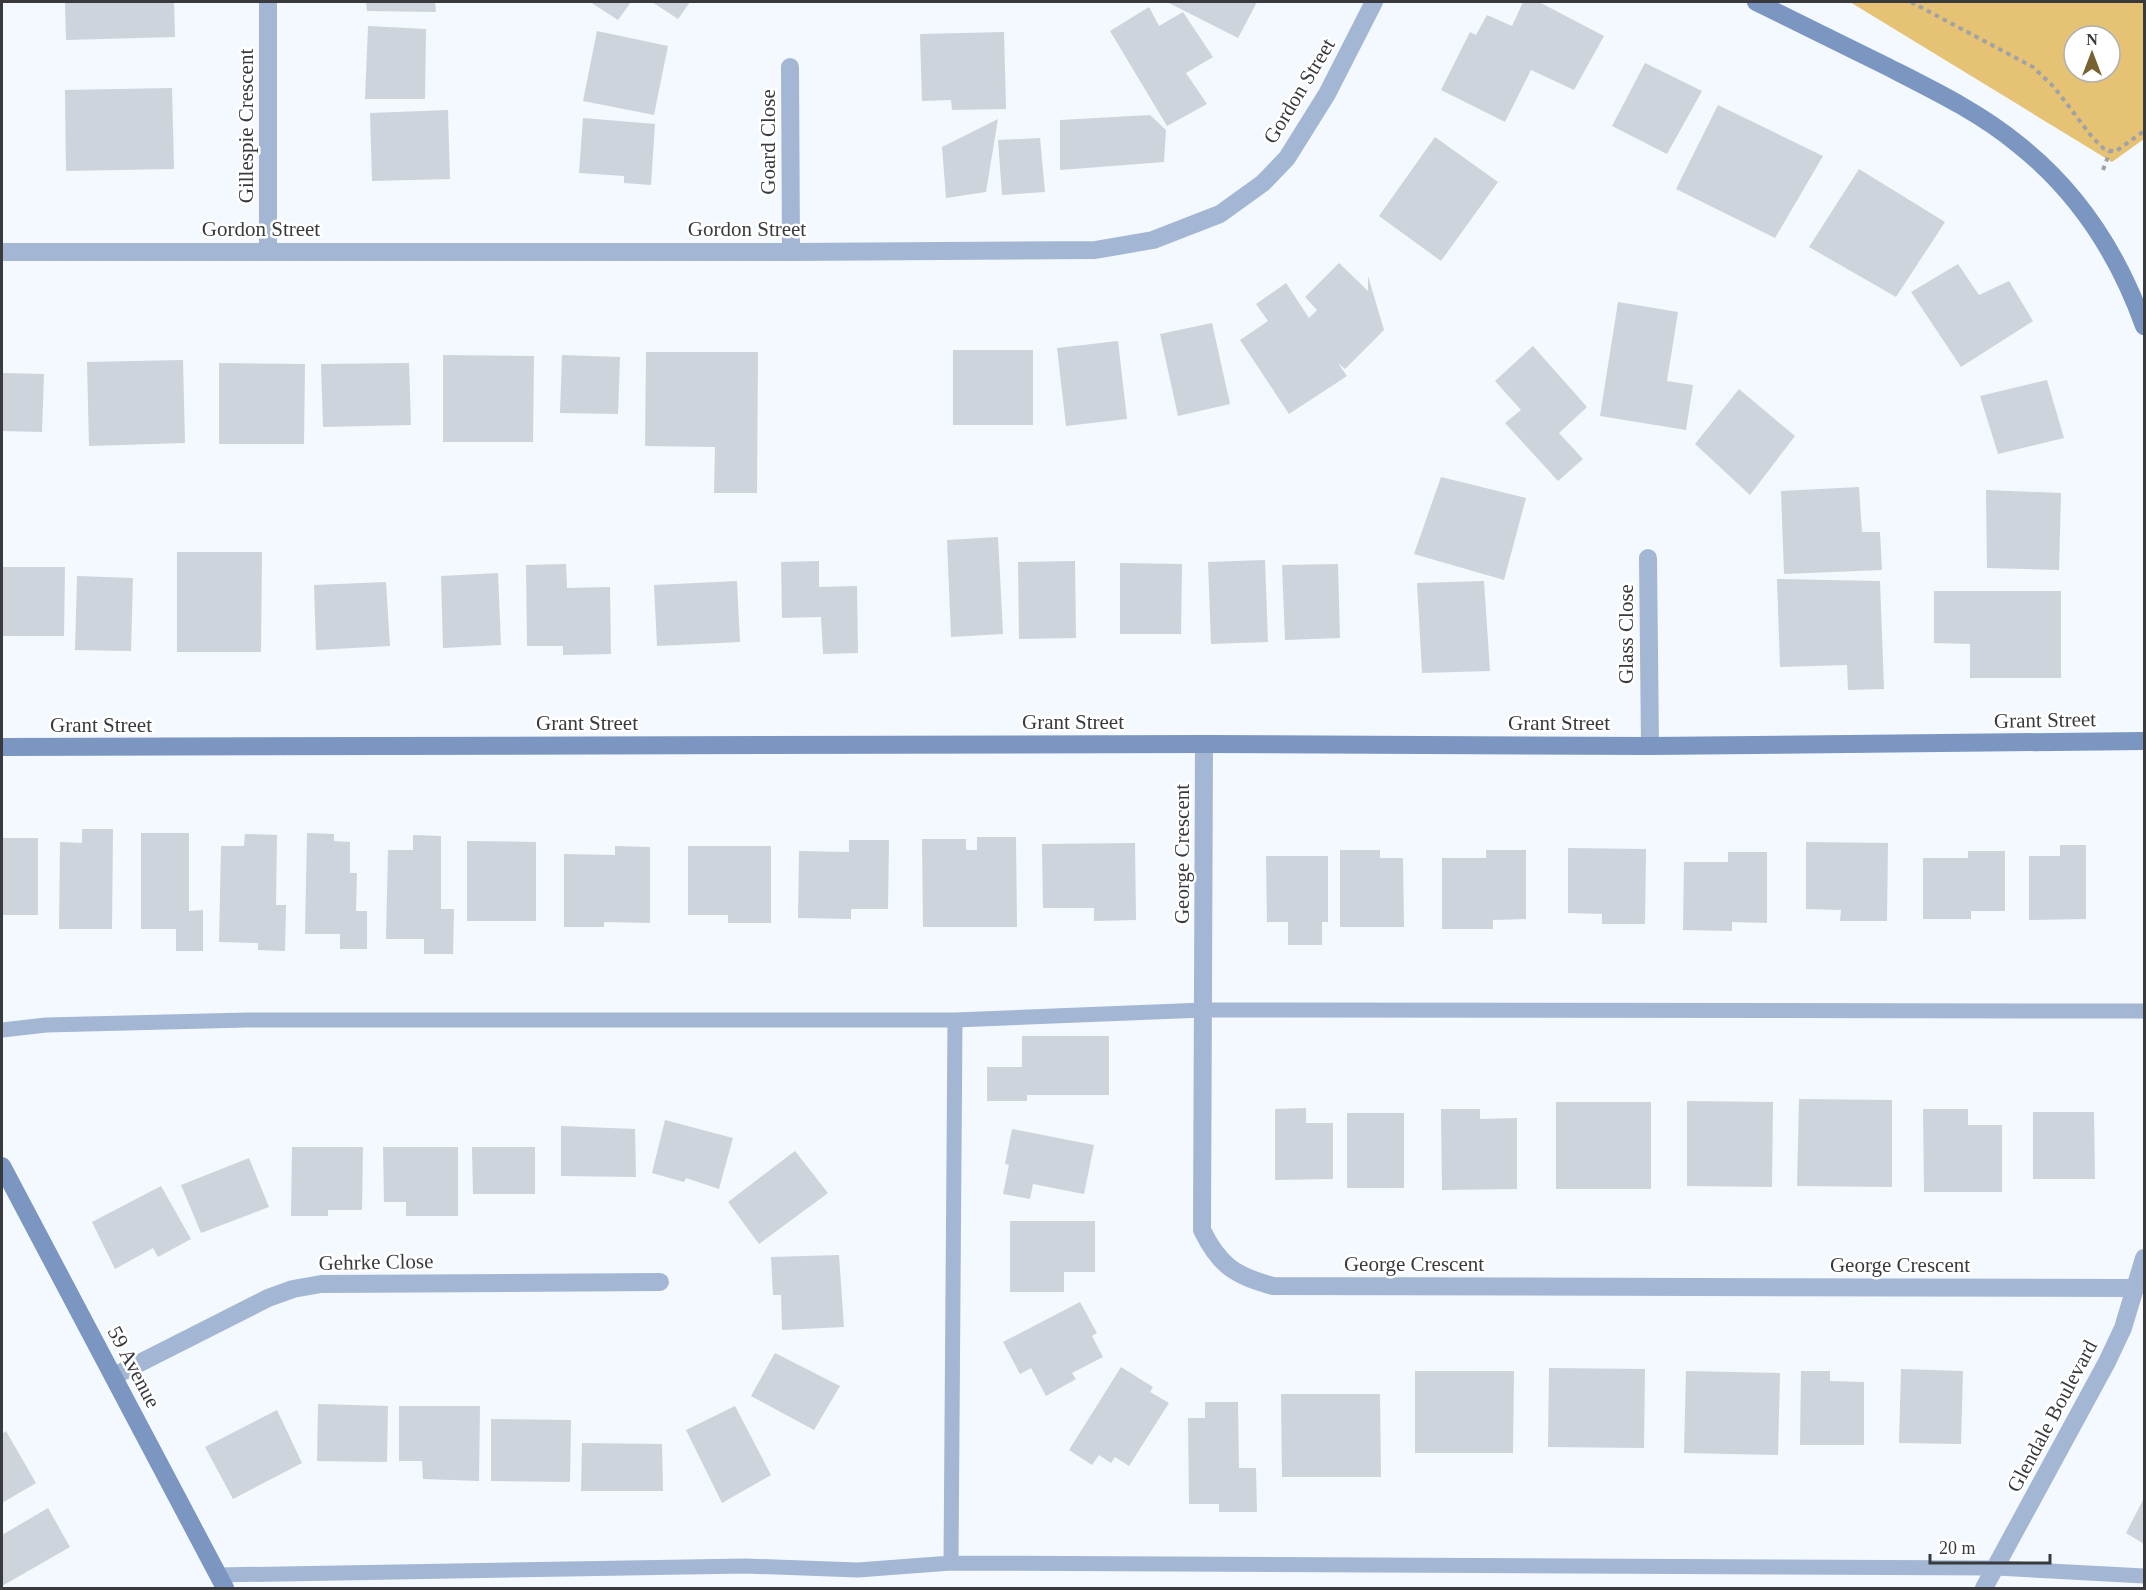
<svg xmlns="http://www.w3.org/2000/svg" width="2146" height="1590" font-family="'Times New Roman',serif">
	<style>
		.forest { fill: #e6c274; fill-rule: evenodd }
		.building { fill: #ced4dc }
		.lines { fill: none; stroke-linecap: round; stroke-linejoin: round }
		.path { stroke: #9fa2a7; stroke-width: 4; stroke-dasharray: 4.5 4.5; stroke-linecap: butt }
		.lane { stroke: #a3b7d4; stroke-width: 15 }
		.street { stroke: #a3b7d4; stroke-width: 18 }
		.secondary { stroke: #7a96c1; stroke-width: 18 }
		.labels { text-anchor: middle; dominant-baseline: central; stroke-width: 5; stroke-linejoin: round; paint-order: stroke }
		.street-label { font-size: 21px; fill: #383a3d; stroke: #fff }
	</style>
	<rect width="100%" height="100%" fill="#f4f8ff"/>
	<path class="forest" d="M 1850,2 L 2144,2 L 2144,139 L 2112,162 ZM 2074,36 L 2110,36 L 2110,72 L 2074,72 Z"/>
	<path class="building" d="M 65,2 L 174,2 L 175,37 L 66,40 Z
		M 366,2 L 435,2 L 436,12 L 367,11 Z
		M 590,2 L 631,2 L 618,20 Z
		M 652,2 L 690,2 L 678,19 Z
		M 1167,2 L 1257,2 L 1238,38 Z
		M 1523,2 L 1539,2 L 1604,36 L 1574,90 L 1531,70 L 1505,122 L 1441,90 L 1470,32 L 1476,35 L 1487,15 L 1512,26 Z
		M 1149,7 L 1159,26 L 1183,12 L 1213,57 L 1186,73 L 1207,104 L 1167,126 L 1110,31 Z
		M 368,26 L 426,29 L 425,99 L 365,99 Z
		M 597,31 L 668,46 L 654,115 L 583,101 Z
		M 1004,32 L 1006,109 L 952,110 L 951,100 L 922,101 L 920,34 Z
		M 1645,63 L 1702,91 L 1667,154 L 1612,126 Z
		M 172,88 L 174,169 L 66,171 L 65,90 Z
		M 1718,105 L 1823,156 L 1775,238 L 1676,189 Z
		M 448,110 L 450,179 L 372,181 L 370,113 Z
		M 1150,115 L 1166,130 L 1164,162 L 1060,170 L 1060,120 Z
		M 583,118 L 655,124 L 651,185 L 624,183 L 624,176 L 579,173 Z
		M 998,119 L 986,192 L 946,198 L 942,147 Z
		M 1435,137 L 1498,182 L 1441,261 L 1379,216 Z
		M 1040,138 L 1045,192 L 1002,195 L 998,140 Z
		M 1859,169 L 1945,222 L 1896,297 L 1809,247 Z
		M 1339,263 L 1368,291 L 1368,276 L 1384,330 L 1345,369 L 1338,363 L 1347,376 L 1289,414 L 1240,340 L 1268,321 L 1256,304 L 1286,283 L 1309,318 L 1317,310 L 1305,297 Z
		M 1958,264 L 1979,295 L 2009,281 L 2033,321 L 1961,367 L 1911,292 Z
		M 1618,302 L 1678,312 L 1667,381 L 1693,385 L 1686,430 L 1600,416 Z
		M 1212,323 L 1230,404 L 1178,416 L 1160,334 Z
		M 1118,341 L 1127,419 L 1066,426 L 1057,348 Z
		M 1533,346 L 1587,407 L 1559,433 L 1583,459 L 1558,481 L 1505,423 L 1521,410 L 1495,381 Z
		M 953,350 L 1033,350 L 1033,425 L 953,425 Z
		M 646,352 L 758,352 L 757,493 L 714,493 L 715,447 L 645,446 Z
		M 443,355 L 534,356 L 533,442 L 443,442 Z
		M 562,355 L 620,357 L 618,414 L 560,413 Z
		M 183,360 L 185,443 L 89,446 L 87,362 Z
		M 219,363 L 305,364 L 304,444 L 219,444 Z
		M 409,363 L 411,425 L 323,427 L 321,364 Z
		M 2,373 L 44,374 L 42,432 L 2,431 Z
		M 2047,380 L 2064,438 L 1998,454 L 1980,396 Z
		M 1739,389 L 1795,436 L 1750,495 L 1695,444 Z
		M 1441,477 L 1526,498 L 1504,580 L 1414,554 Z
		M 1859,487 L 1862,532 L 1880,532 L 1882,570 L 1784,574 L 1781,491 Z
		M 1986,490 L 2061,493 L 2059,570 L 1987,568 Z
		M 998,537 L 1003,634 L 951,637 L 947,540 Z
		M 177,552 L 262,552 L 261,652 L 177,652 Z
		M 1265,560 L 1268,642 L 1211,644 L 1208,562 Z
		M 819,561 L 819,587 L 857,586 L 858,653 L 823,654 L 821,617 L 782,618 L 781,562 Z
		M 1075,561 L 1076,638 L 1019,639 L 1018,562 Z
		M 1120,563 L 1182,564 L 1181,634 L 1120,634 Z
		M 566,564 L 567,588 L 610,587 L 611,654 L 563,655 L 563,646 L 527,646 L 526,565 Z
		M 1338,564 L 1340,638 L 1285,640 L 1282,565 Z
		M 2,567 L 65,567 L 64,636 L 2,636 Z
		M 498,573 L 501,645 L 443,648 L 441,576 Z
		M 77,576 L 133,578 L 131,651 L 75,650 Z
		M 1777,579 L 1880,581 L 1884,689 L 1848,690 L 1847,665 L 1780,667 Z
		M 737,581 L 740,642 L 657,646 L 654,585 Z
		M 1484,581 L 1490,671 L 1422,673 L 1417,583 Z
		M 386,582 L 390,646 L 316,650 L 314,585 Z
		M 1934,591 L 2061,591 L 2061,678 L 1970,678 L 1970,644 L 1934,643 Z
		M 82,829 L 113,829 L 112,929 L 59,929 L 60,842 L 82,843 Z
		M 141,833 L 189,833 L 189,911 L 203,910 L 203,951 L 176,951 L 176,929 L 141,929 Z
		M 307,833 L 334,834 L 334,841 L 350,842 L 350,873 L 357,873 L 356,911 L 367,911 L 367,949 L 340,949 L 340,934 L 305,934 Z
		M 245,834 L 277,835 L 276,905 L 286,905 L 285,951 L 258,950 L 258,943 L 219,942 L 221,846 L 244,846 Z
		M 413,835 L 441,836 L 441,909 L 454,909 L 453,954 L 424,954 L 424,939 L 386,939 L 388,850 L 413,850 Z
		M 977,837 L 1016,837 L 1017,927 L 923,927 L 922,839 L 966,839 L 966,850 L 977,850 Z
		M 2,838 L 38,838 L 38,915 L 2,915 Z
		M 849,840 L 889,840 L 888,909 L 851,909 L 851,919 L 798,918 L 799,851 L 849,852 Z
		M 467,841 L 536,842 L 536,921 L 467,921 Z
		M 1806,842 L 1888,843 L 1887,921 L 1840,921 L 1841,910 L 1806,909 Z
		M 1135,843 L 1136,920 L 1094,921 L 1094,908 L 1043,908 L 1042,844 Z
		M 2060,845 L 2086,845 L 2086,919 L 2029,920 L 2029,856 L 2060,856 Z
		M 615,846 L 650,847 L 650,923 L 604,922 L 604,927 L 564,927 L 564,854 L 615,855 Z
		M 688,846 L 771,846 L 771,923 L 728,923 L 728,915 L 688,915 Z
		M 1568,848 L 1646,849 L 1645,924 L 1602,924 L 1602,914 L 1568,913 Z
		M 1340,850 L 1380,850 L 1380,858 L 1403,858 L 1404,927 L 1340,927 Z
		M 1486,850 L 1526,850 L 1526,919 L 1493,920 L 1493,929 L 1442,929 L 1442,858 L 1486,858 Z
		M 1968,851 L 2005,851 L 2005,911 L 1971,911 L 1971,919 L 1923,919 L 1923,858 L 1968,858 Z
		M 1728,852 L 1767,852 L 1767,923 L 1732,922 L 1732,931 L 1683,930 L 1684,862 L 1728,862 Z
		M 1266,856 L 1328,856 L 1328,922 L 1322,922 L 1322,945 L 1288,945 L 1288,922 L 1267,922 Z
		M 1022,1036 L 1109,1036 L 1109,1095 L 1027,1095 L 1027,1101 L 987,1101 L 987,1067 L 1022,1067 Z
		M 1799,1099 L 1892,1100 L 1892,1187 L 1797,1186 Z
		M 1687,1101 L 1773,1102 L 1772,1187 L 1687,1186 Z
		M 1556,1102 L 1651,1102 L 1651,1189 L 1556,1189 Z
		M 1306,1108 L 1306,1123 L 1333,1123 L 1333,1179 L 1275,1180 L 1275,1109 Z
		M 1441,1109 L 1480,1109 L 1480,1119 L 1517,1118 L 1517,1189 L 1442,1190 Z
		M 1923,1109 L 1968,1109 L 1968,1125 L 2002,1125 L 2002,1192 L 1924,1192 Z
		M 2033,1112 L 2094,1112 L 2095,1179 L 2033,1179 Z
		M 1347,1113 L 1404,1113 L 1404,1188 L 1347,1188 Z
		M 665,1120 L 733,1138 L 719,1189 L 686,1178 L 684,1182 L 652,1173 Z
		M 561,1126 L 635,1129 L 636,1177 L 561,1176 Z
		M 1012,1129 L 1094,1145 L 1084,1194 L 1033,1184 L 1030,1199 L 1003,1194 L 1009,1165 L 1005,1164 Z
		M 292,1147 L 363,1147 L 362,1210 L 328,1210 L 328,1216 L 291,1216 Z
		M 383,1147 L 458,1147 L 458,1216 L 406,1216 L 406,1202 L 384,1202 Z
		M 472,1147 L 535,1147 L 535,1194 L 473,1194 Z
		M 795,1151 L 828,1193 L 759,1244 L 728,1202 Z
		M 249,1158 L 269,1207 L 201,1233 L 181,1185 Z
		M 161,1186 L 191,1239 L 158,1257 L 153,1248 L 115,1269 L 92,1222 Z
		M 1010,1221 L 1095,1221 L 1095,1272 L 1064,1272 L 1064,1292 L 1010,1292 Z
		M 839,1255 L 844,1327 L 782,1330 L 781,1295 L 773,1295 L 771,1257 Z
		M 1080,1302 L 1097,1333 L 1092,1336 L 1103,1357 L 1072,1373 L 1076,1379 L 1046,1396 L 1031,1368 L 1020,1374 L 1003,1342 Z
		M 775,1353 L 840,1386 L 814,1430 L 751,1396 Z
		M 1121,1367 L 1153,1387 L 1150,1392 L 1169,1403 L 1129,1466 L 1115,1457 L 1111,1463 L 1099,1455 L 1092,1465 L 1069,1450 Z
		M 1549,1368 L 1645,1369 L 1644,1448 L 1548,1447 Z
		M 1901,1369 L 1963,1371 L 1961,1444 L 1899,1443 Z
		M 1415,1371 L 1514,1371 L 1513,1453 L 1415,1453 Z
		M 1686,1371 L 1780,1373 L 1778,1455 L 1684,1453 Z
		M 1801,1371 L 1830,1371 L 1830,1381 L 1864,1382 L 1864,1445 L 1800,1445 Z
		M 1281,1394 L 1380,1394 L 1381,1477 L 1282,1477 Z
		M 1205,1402 L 1238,1402 L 1239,1468 L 1256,1468 L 1257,1512 L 1219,1512 L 1219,1504 L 1189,1504 L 1188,1418 L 1205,1418 Z
		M 318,1404 L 388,1406 L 387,1462 L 317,1461 Z
		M 399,1406 L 480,1406 L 479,1481 L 423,1479 L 422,1461 L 399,1461 Z
		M 735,1406 L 771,1475 L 722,1503 L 686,1430 Z
		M 277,1410 L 302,1463 L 233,1499 L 205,1447 Z
		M 491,1419 L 571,1420 L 570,1482 L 491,1481 Z
		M 6,1431 L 36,1483 L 2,1503 L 2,1434 Z
		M 582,1443 L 662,1444 L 663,1491 L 581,1491 Z
		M 2144,1498 L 2144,1544 L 2126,1533 Z
		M 48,1508 L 70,1547 L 2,1586 L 2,1535 Z"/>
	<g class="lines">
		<path class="path" d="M 1911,2 L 2033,67 L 2054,87 L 2092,137 L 2103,148 L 2115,152 L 2144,131
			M 2103,170 L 2110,151"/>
		<path class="lane" d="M 2,1030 L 46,1025 L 247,1020 L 955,1020 L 1204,1010 L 2144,1011
			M 951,1563 L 955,1020
			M 218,1575 L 746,1566 L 858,1570 L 951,1563 L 1996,1568 L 2144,1576"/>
		<path class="street" d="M 790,67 L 791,252
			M 268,251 L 268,2
			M 2,252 L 791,252 L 1095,250 L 1153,240 L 1220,214 L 1263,183 L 1287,158 L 1327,94 L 1374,2
			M 1648,558 L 1650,746
			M 1204,744 L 1202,1230 C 1219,1265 1235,1276 1273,1286 L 2136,1288
			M 114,1376 L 268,1298 L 293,1289 L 321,1284 L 660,1282
			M 1984,1588 L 2107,1362 L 2123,1328 L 2144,1258"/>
		<path class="secondary" d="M 1756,2 C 1799,23 1843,45 1886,66 C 1933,90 1979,112 2019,145 C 2078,192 2119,256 2144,326
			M 2,747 L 1204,744 L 1650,746 L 2144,741
			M 2,1166 L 225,1588"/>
	</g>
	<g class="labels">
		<g class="street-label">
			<text transform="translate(1299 91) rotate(-59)">Gordon Street</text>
			<text transform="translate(246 126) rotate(-90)">Gillespie Crescent</text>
			<text transform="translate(768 142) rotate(-90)">Goard Close</text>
			<text x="261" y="229">Gordon Street</text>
			<text x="747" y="229">Gordon Street</text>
			<text transform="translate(1626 634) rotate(-90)">Glass Close</text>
			<text transform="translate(2045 720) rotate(-1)">Grant Street</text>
			<text x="1073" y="722">Grant Street</text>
			<text x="587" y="723">Grant Street</text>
			<text x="1559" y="723">Grant Street</text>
			<text x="101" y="725">Grant Street</text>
			<text transform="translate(1182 854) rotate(-90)">George Crescent</text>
			<text transform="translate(376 1262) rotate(-1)">Gehrke Close</text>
			<text x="1414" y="1264">George Crescent</text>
			<text x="1900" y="1265">George Crescent</text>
			<text transform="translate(134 1367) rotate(62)">59 Avenue</text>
			<text transform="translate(2052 1416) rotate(-62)">Glendale Boulevard</text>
		</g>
	</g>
	<rect width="2146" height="1590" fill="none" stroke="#383a3d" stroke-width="6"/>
	<g transform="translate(2092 54)"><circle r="28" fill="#ffffff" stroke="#afb0b1" stroke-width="1.5"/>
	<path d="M0-4.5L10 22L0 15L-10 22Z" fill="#786232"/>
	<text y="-9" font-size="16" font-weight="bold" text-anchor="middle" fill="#383a3d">N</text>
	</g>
	<path d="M1930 1554v9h120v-9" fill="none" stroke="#383a3d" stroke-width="3"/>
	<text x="1939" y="1554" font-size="18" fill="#383a3d" stroke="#ffffff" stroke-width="4.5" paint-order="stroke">20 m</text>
</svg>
